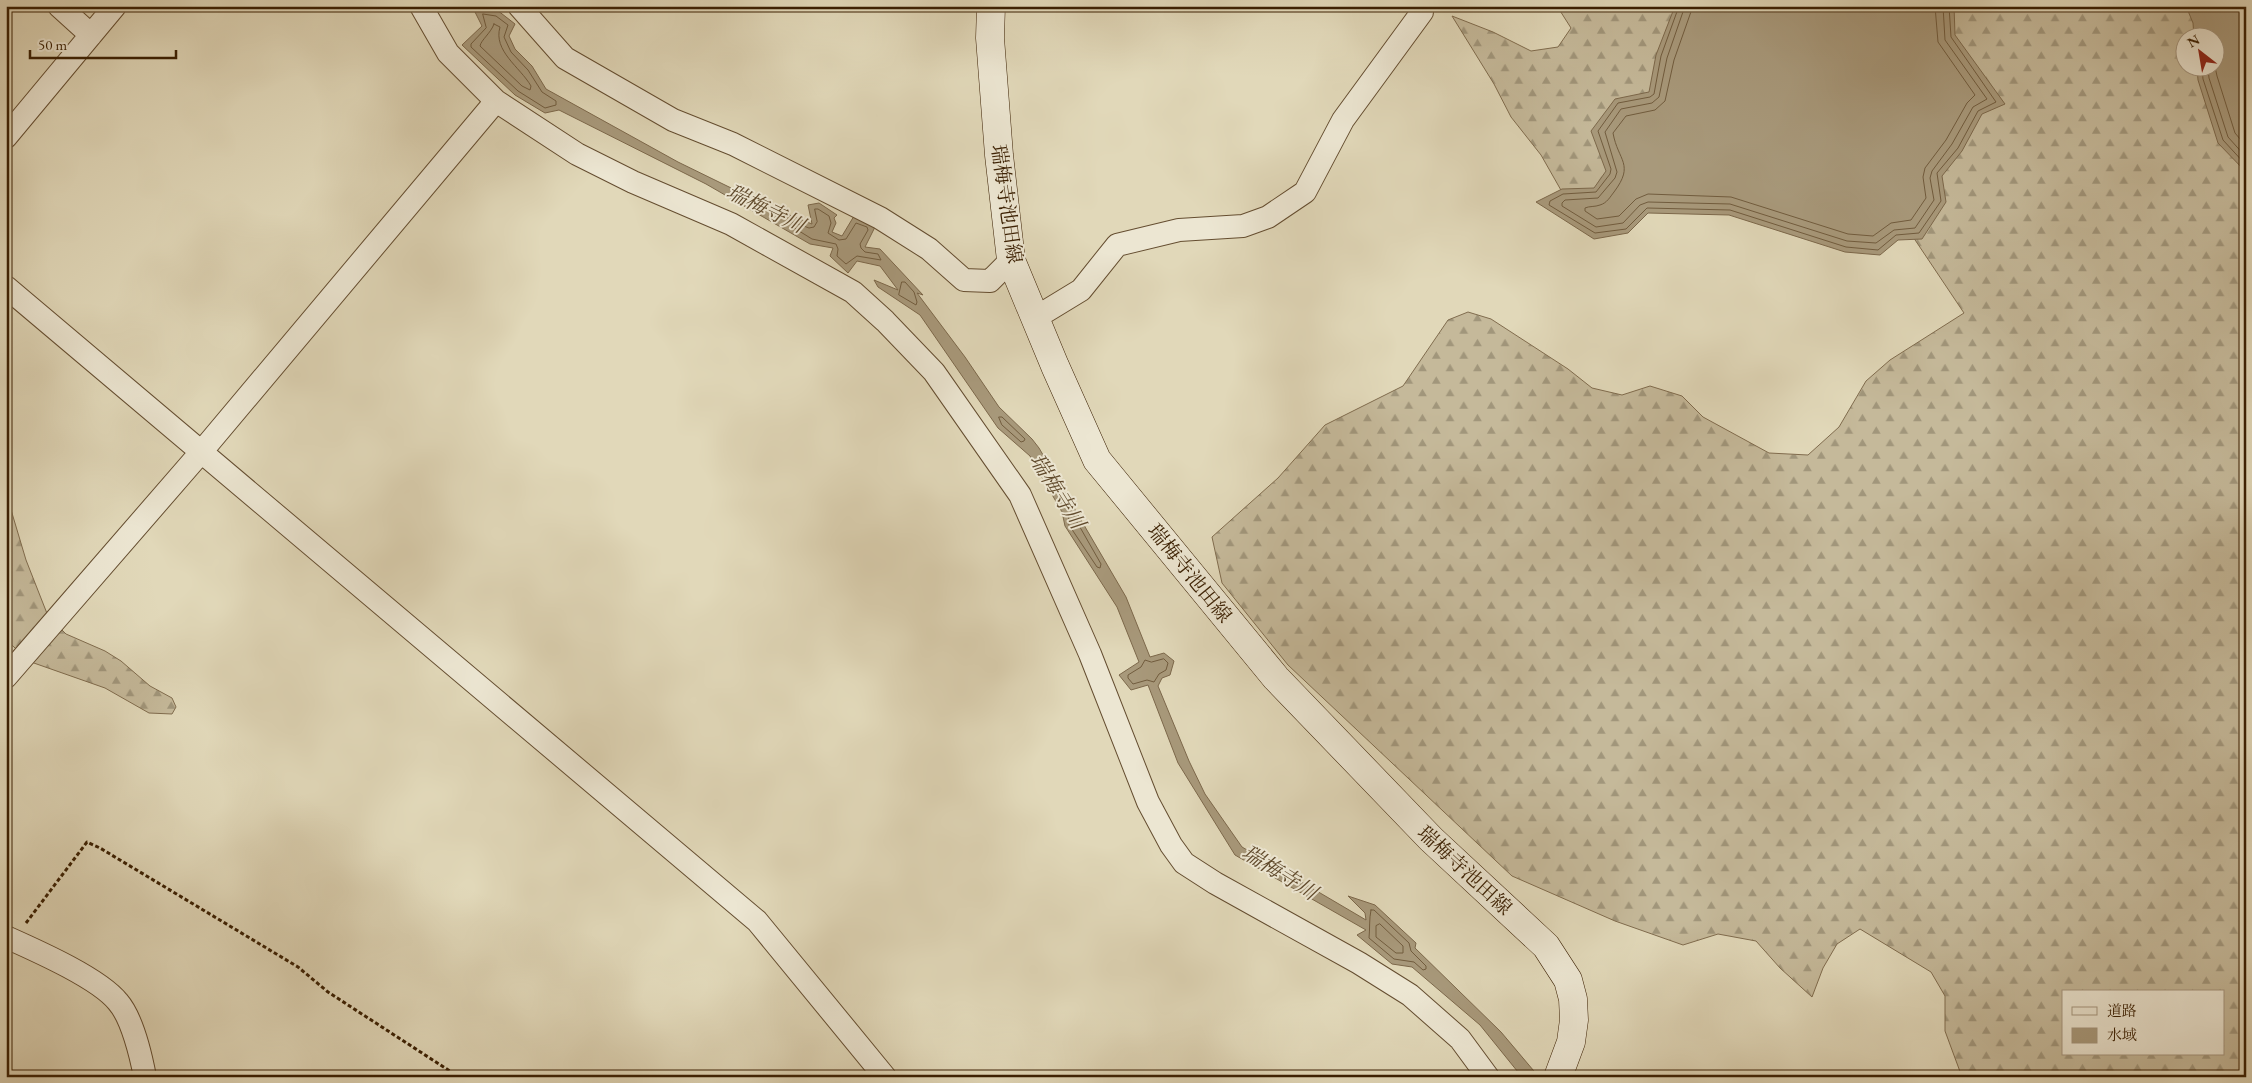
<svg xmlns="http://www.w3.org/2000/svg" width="2252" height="1083" font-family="'EB Garamond','Noto Serif JP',serif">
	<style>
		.forest { fill: url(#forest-firs); stroke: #806c4e; fill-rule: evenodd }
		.water { fill: #a8997b; stroke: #7c684b }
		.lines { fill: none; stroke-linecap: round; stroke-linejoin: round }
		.shore { stroke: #715c3e; stroke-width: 1 }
		.minor-casing { stroke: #644d30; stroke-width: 24 }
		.secondary-casing { stroke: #3a1f02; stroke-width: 29 }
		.path { stroke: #3a1f02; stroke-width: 3; stroke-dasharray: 4 2.5; stroke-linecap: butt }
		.minor { stroke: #ece6d2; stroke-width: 22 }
		.secondary { stroke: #ece6d2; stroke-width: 28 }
		.labels { text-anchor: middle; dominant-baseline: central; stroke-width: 4; stroke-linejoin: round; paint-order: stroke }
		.street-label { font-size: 20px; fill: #3a1f02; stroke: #ece6d2 }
		.water-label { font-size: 21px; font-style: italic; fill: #604a2c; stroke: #ece6d2 }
	</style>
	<defs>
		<pattern id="forest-firs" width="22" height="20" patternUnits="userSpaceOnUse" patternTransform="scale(1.25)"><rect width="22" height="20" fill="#c5b99a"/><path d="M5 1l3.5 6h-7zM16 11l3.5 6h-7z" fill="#a1967b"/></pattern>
	</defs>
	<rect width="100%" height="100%" fill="#e1d8b9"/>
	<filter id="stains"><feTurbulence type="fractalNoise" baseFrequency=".004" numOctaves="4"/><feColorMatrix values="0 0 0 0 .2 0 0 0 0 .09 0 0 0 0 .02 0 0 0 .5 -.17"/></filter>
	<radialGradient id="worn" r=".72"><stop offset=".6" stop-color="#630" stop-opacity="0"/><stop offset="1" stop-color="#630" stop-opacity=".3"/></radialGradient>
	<path class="forest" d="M 1557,6 L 1698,6 L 1609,184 L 1566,199 L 1541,155 L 1511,117 L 1494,84 L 1452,16 L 1493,32 L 1531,51 L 1558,47 L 1571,28 Z
		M 1927,6 L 2210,6 L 2246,100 L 2246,1077 L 1962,1077 L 1945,1031 L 1945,996 L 1931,972 L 1860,929 L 1837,944 L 1823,968 L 1812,997 L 1780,968 L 1756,941 L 1718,934 L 1683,945 L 1615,921 L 1512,876 L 1288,665 L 1222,583 L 1212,537 L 1278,478 L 1325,425 L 1403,386 L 1448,320 L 1468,312 L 1491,319 L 1568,369 L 1592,388 L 1622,395 L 1650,386 L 1682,396 L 1703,417 L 1769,453 L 1808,455 L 1839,427 L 1866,381 L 1890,360 L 1964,313 L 1893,207 ZM 2184,38 L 2214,38 L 2214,68 L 2184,68 ZM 2063,992 L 2223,992 L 2223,1054 L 2063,1054 Z
		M 6,493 L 26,560 L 48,616 L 66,634 L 105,651 L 121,661 L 150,686 L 172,698 L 176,707 L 172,714 L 149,713 L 105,688 L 31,662 L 6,640 Z"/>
	<path class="water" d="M 472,6 L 488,6 L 491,11 L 497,10 L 515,24 L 509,36 L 515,49 L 532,66 L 546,89 L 678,162 L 772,208 L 812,224 L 808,205 L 819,203 L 837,215 L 834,218 L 836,223 L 832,232 L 842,236 L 854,216 L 876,225 L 865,247 L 880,249 L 923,295 L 917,293 L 965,357 L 999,407 L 1032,439 L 1039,448 L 1126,597 L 1150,657 L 1164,653 L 1174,661 L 1170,675 L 1162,678 L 1158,686 L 1189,761 L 1205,794 L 1242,847 L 1366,920 L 1365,913 L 1348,896 L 1375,905 L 1416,943 L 1415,948 L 1501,1032 L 1539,1077 L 1522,1077 L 1480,1025 L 1412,967 L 1392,964 L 1357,935 L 1366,930 L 1235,855 L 1178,763 L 1148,685 L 1131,690 L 1119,675 L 1139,662 L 1117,607 L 1065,526 L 1062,512 L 1030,456 L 998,428 L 920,315 L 878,287 L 874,280 L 898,290 L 880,266 L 857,261 L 848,273 L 830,256 L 833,248 L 810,244 L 706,184 L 559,110 L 545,113 L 515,95 L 462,45 L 482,26 Z
		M 1675,6 L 1954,6 L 1955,35 L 2005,104 L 1982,114 L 1962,151 L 1942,176 L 1946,202 L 1922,239 L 1898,240 L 1880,255 L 1845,252 L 1729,215 L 1648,213 L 1628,233 L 1594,239 L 1536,202 L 1562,189 L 1594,188 L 1606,171 L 1591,131 L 1615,99 L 1649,92 L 1656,55 Z
		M 2186,6 L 2246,6 L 2246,172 L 2218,143 L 2198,80 L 2197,68 L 2214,68 L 2214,38 L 2194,37 L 2193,23 Z"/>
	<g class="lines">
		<path class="shore" d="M 1679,6 L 1661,56 L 1654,94 L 1650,97 L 1618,103 L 1598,131 L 1611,169 L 1610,174 L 1596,192 L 1563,194 L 1550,201 L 1549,205 L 1595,233 L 1626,229 L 1647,208 L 1730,210 L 1846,247 L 1878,250 L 1896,235 L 1919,233 L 1941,201 L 1937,173 L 1958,148 L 1978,111 L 1996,102 L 1951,37 L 1949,6
			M 1685,6 L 1667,58 L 1659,97 L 1652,103 L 1621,109 L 1605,132 L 1617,172 L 1615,178 L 1598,198 L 1565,200 L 1562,203 L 1562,206 L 1596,227 L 1623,223 L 1640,205 L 1648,202 L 1730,204 L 1847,241 L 1876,243 L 1894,230 L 1915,228 L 1934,200 L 1930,178 L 1932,171 L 1952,144 L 1973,107 L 1987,99 L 1945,40 L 1943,6
			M 1693,6 L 1674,60 L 1665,101 L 1655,110 L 1626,116 L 1613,133 C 1618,161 1635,164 1614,192 C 1610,197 1607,203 1600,205 C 1595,207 1589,206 1585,208 L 1585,211 L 1597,219 L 1619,216 L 1636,199 L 1648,194 L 1731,197 L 1848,234 L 1873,236 L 1891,223 L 1911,220 L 1926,198 L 1923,177 L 1925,168 L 1946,140 L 1967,103 L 1975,95 L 1938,42 L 1935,6
			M 483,14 L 496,16 L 508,25 L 504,37 L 511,52 L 528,70 L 542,92 L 556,101 L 556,105 L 545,108 L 518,91 L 471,47 L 471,44 L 486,28 Z
			M 494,24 L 500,27 C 493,51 520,67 531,86 L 530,90 L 522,86 L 480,46 C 481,40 491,33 494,24 Z
			M 2214,62 L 2217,76 L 2235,133 L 2246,146
			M 2202,68 L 2203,79 L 2223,140 L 2246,165
			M 2208,68 L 2209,78 L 2228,137 L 2246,157
			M 815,209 L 818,209 L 829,216 L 831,223 L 828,233 L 839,240 L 846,239 L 856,223 L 867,227 L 868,230 L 860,244 L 861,248 L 865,252 L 878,254 L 881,260 L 857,256 L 846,264 L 837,256 L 838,249 L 836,244 L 812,239 L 791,226 L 793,222 L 809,228 L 814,227 L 817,222 Z
			M 902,282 L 905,282 L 914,292 L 917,302 L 916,305 L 899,295 Z
			M 999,417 L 1002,417 L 1025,439 L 1024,441 L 1021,442 L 1002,425 Z
			M 1069,514 L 1073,515 L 1101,564 L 1100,568 L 1097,567 L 1069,525 Z
			M 1164,659 L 1168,663 L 1166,670 L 1159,674 L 1154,682 L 1147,680 L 1133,684 L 1128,678 L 1128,675 L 1141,667 L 1145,660 L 1151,662 Z
			M 1371,910 L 1374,910 L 1409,943 L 1411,951 L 1426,966 L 1426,969 L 1423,970 L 1414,962 L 1394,959 L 1369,938 C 1370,929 1369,919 1371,910 Z
			M 1380,924 L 1403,946 L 1403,953 L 1396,953 L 1376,937 L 1376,926 Z"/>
		<defs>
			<path id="minor" d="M 59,6 L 91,35
				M 421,6 L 448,53 L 496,101 L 577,154 L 633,182 L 731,224 L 853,292 L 885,321 L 934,372 L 1020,495 L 1090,654 L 1148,802 L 1171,845 L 1184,863 L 1215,883 L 1359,963 L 1410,995 L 1460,1039 L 1488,1077
				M 519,6 L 565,58 L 673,120 L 733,144 L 880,218 L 929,249 L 964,280 L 990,281 L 1011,260
				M 6,137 L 115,6
				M 6,287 L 757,921 L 885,1077
				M 1035,318 L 1081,290 L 1117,245 L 1179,230 L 1243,226 L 1268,217 L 1305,192 L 1343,120 L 1422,12 L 1421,6
				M 6,677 L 202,451 L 496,101
				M 6,937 C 35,950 99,978 118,1002 C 132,1018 141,1056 145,1077"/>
			<path id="secondary" d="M 991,6 L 990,38 L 999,155 L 1011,260 L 1055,366 L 1097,460 L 1276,678 L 1431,839 L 1546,946 L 1568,980 L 1573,999 L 1574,1020 L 1571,1042 L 1558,1077"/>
		</defs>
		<use href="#minor" class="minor-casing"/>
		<use href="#secondary" class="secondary-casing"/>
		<path class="path" d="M 26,923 L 87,842 L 100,848 L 298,967 L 328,992 L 459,1077"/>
		<use href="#minor" class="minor"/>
		<use href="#secondary" class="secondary"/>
	</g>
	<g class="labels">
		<g class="street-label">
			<text transform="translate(1007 204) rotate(82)">瑞梅寺池田線</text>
			<text transform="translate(1190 573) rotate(51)">瑞梅寺池田線</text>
			<text transform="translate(1465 870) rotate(43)">瑞梅寺池田線</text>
		</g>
		<g class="water-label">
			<text transform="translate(766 208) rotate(26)">瑞梅寺川</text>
			<text transform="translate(1058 491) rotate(58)">瑞梅寺川</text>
			<text transform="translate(1280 872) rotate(32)">瑞梅寺川</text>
		</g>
	</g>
	<rect width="2252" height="1083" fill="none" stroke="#e1d8b9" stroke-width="25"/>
	<rect x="8" y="8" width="2237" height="1068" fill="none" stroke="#3a1f02" stroke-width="2.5"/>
	<rect x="12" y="12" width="2227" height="1058" fill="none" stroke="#3a1f02"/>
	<rect x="2062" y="990" width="162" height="65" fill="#ece6d2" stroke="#a5967f"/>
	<rect x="2072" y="1007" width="25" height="8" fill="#ece6d2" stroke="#a5967f"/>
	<text x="2107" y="1016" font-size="15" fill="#3a1f02">道路</text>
	<rect x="2072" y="1028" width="25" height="15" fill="#a8997b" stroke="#a5967f"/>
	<text x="2107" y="1040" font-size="15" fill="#3a1f02">水域</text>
	<g transform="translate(2200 52) rotate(329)"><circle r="24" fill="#ece6d2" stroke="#a5967f"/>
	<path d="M0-4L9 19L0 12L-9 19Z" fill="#8f2418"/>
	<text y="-8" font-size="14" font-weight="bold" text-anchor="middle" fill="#3a1f02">N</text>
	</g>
	<path d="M30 50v8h146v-8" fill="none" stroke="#3a1f02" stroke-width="2.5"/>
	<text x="38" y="50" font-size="15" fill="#3a1f02" stroke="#ece6d2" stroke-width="4" paint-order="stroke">50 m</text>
	<rect width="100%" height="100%" filter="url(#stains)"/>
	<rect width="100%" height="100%" fill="url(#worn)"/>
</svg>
